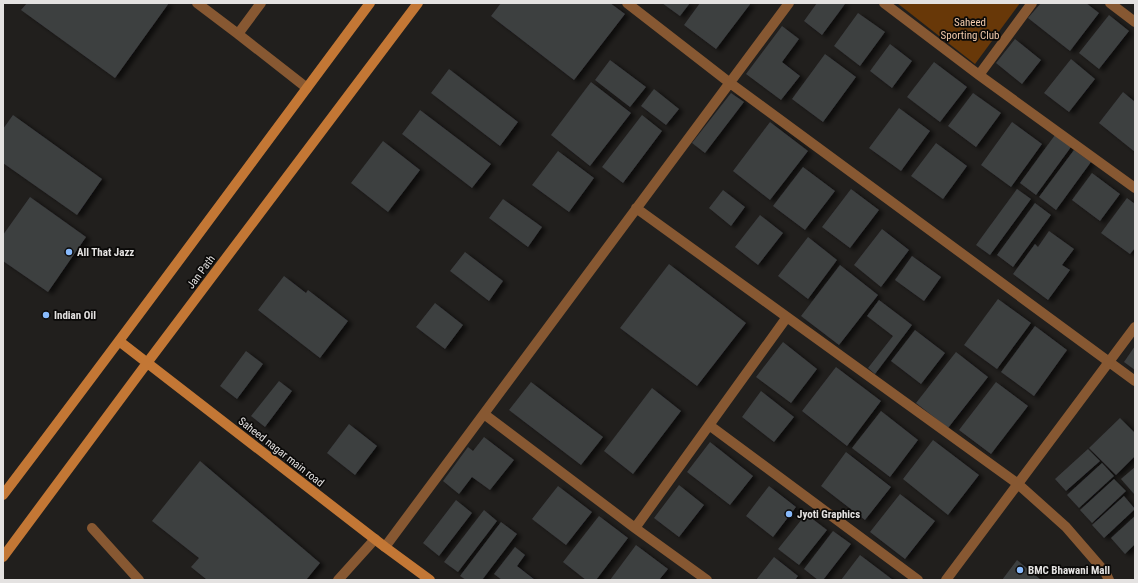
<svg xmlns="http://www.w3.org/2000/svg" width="1138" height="583" font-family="'Roboto Condensed',sans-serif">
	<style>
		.green { fill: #683808 }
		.building { fill: #3d3f41; filter: url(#shadow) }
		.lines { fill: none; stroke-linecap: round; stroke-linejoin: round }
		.street { stroke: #875832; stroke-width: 10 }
		.secondary { stroke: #c37735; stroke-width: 10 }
		.poi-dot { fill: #88bafc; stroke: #0a0908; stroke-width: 1.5 }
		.labels { text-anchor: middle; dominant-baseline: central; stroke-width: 3.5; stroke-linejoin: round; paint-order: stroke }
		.park-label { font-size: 11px; fill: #f2caac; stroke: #0a0908 }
		.poi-label { font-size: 11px; font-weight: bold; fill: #e4e2e1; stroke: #0a0908; text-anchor: start }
		.street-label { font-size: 11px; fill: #e4e2e1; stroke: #0a0908 }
	</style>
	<defs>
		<filter id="shadow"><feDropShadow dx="4.5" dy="2.5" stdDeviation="2" flood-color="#0009"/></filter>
	</defs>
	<rect width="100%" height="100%" fill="#211f1d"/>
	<path class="green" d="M 897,3 L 1020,3 L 975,64 Z"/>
	<path class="building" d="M 27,3 L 169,3 L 115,78 L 21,10 Z
		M 501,3 L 610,3 L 625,14 L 574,80 L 491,16 Z
		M 662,3 L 690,3 L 680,16 Z
		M 700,3 L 751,3 L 716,49 L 684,25 Z
		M 817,3 L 844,3 L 845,4 L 822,35 L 804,21 Z
		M 1041,3 L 1086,3 L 1099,13 L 1070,51 L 1028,18 Z
		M 858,13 L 885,32 L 860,66 L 834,46 Z
		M 1109,15 L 1129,31 L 1099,69 L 1079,53 Z
		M 782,26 L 799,39 L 782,62 L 800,76 L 781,100 L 746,74 Z
		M 1015,39 L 1041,60 L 1022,84 L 996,63 Z
		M 890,44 L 912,61 L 892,88 L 870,71 Z
		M 825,54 L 856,77 L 823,122 L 792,99 Z
		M 1071,59 L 1095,79 L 1069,112 L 1044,93 Z
		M 610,60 L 646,87 L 630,107 L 595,80 Z
		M 934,62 L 967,87 L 940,122 L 907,97 Z
		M 449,69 L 518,122 L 500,146 L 431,93 Z
		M 591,82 L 631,113 L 590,166 L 551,135 Z
		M 654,89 L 679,109 L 666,125 L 641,106 Z
		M 1123,92 L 1135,102 L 1135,152 L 1099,123 Z
		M 731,93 L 744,102 L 705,153 L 692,143 Z
		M 973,93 L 1001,113 L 976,147 L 948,126 Z
		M 899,108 L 930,131 L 901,171 L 869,148 Z
		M 420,110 L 491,164 L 472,188 L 402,134 Z
		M 13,115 L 102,179 L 77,215 L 3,163 L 3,129 Z
		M 642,115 L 662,131 L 623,183 L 602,167 Z
		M 770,122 L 808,151 L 770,200 L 733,171 Z
		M 1012,122 L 1042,144 L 1011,187 L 981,165 Z
		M 1055,135 L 1071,147 L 1036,195 L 1020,183 Z
		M 383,141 L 420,170 L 388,212 L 351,183 Z
		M 936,143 L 967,166 L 943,199 L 911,176 Z
		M 1074,150 L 1091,162 L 1056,210 L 1039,197 Z
		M 558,151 L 594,178 L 569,212 L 532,185 Z
		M 803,167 L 835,191 L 805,230 L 773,206 Z
		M 1092,173 L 1120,194 L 1100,221 L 1072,200 Z
		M 851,189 L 879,210 L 850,248 L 822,227 Z
		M 1017,189 L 1031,199 L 990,255 L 976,245 Z
		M 723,190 L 745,207 L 731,226 L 709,208 Z
		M 30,197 L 86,237 L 48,292 L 3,261 L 3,235 Z
		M 1127,198 L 1135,204 L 1135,248 L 1130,254 L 1101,233 Z
		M 503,199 L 542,227 L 528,247 L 489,218 Z
		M 1035,203 L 1051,215 L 1013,267 L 997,255 Z
		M 760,215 L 783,233 L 758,265 L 735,247 Z
		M 882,229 L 909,250 L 881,287 L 854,265 Z
		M 1049,231 L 1074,249 L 1062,265 L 1070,270 L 1048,300 L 1013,274 L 1035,244 L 1038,247 Z
		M 808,237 L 837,260 L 808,299 L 778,276 Z
		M 465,252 L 503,281 L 489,301 L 450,271 Z
		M 912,256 L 941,277 L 924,301 L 895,280 Z
		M 669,264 L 746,323 L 697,386 L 620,328 Z
		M 840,265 L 878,295 L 839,345 L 801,316 Z
		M 284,276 L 306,293 L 308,290 L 348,321 L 320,358 L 258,310 Z
		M 998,299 L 1031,323 L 997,369 L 964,345 Z
		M 879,300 L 912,325 L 875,374 L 868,368 L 893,336 L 867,316 Z
		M 435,303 L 463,325 L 445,349 L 416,327 Z
		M 1035,326 L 1067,350 L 1034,396 L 1001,372 Z
		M 915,330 L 945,353 L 921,384 L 891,361 Z
		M 783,342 L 817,369 L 791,403 L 756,377 Z
		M 1135,346 L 1135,370 L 1124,362 Z
		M 246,351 L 263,364 L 237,399 L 220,386 Z
		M 956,352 L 988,377 L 948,428 L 916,403 Z
		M 836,367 L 881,401 L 847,446 L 802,411 Z
		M 279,381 L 292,391 L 265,427 L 251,416 Z
		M 531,382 L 603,437 L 581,465 L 509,410 Z
		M 996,382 L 1028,406 L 991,454 L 959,430 Z
		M 652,388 L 681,411 L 633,474 L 604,451 Z
		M 761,391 L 794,417 L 774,442 L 742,417 Z
		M 881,411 L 918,440 L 890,477 L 852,448 Z
		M 1120,418 L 1135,433 L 1135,456 L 1116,475 L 1089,448 Z
		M 349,424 L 377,446 L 355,475 L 327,453 Z
		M 484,437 L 514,460 L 490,490 L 472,477 L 459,494 L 443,481 L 468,447 L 473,451 Z
		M 933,440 L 979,475 L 948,515 L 903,479 Z
		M 710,442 L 753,476 L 730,505 L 687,472 Z
		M 1088,449 L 1100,461 L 1066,491 L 1055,479 Z
		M 846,452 L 891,487 L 865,520 L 821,486 Z
		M 200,461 L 320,563 L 306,580 L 206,580 L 206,579 L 191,567 L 199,558 L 152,521 Z
		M 1102,463 L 1114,476 L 1079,508 L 1067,495 Z
		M 1135,467 L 1135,495 L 1121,479 Z
		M 1114,479 L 1126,491 L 1092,523 L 1080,510 Z
		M 679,485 L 704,505 L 679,537 L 654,518 Z
		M 558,486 L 592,512 L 566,545 L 532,519 Z
		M 769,486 L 796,507 L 773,537 L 746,516 Z
		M 900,494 L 935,521 L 905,559 L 870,532 Z
		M 1124,496 L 1135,509 L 1104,538 L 1092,525 Z
		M 456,500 L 472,513 L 439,556 L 423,543 Z
		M 484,510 L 497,521 L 458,572 L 444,562 Z
		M 806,514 L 827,530 L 799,565 L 778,549 Z
		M 599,516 L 628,538 L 596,580 L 586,580 L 563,562 Z
		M 1135,516 L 1135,544 L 1125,554 L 1111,538 Z
		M 501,522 L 517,534 L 482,580 L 466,580 L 460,576 Z
		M 833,531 L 851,544 L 823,580 L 818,580 L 804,569 Z
		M 636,545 L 668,569 L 659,580 L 610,580 Z
		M 515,547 L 525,555 L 517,566 L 535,580 L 502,580 L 494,574 Z
		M 860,555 L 893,580 L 841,580 Z
		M 774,557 L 798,576 L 795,580 L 756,580 Z
		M 1017,560 L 1041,580 L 1002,580 Z"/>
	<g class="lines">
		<path class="street" d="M 197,3 L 238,34 L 261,3
			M 627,3 L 730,83 L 1135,381
			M 884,3 L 979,75 L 1135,188
			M 1110,3 L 1135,22
			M 238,34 L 307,88
			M 979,75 L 1032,3
			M 636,208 L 1018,484 L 1066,527 L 1105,572 L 1109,580
			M 484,414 L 635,528 L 707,580
			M 709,425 L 918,580
			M 92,528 L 139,580
			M 635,528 L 787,317
			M 385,547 L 789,3
			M 338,580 L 375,539
			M 946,580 L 1135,327"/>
		<path class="secondary" d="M 119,341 L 385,547 L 430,580
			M 3,495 C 127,332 248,167 370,3
			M 3,557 L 147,363 L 418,3"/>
	</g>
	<g class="poi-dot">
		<circle cx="69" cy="252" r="4"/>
		<circle cx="46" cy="315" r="4"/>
		<circle cx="789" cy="514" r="4"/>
		<circle cx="1020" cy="570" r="4"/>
	</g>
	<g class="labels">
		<g class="park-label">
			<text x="970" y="22">Saheed<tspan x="970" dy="13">Sporting Club</tspan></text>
		</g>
		<g class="poi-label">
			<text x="77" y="252">All That Jazz</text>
			<text x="54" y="315">Indian Oil</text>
			<text x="797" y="514">Jyoti Graphics</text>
			<text x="1028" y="570">BMC Bhawani Mall</text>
		</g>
		<g class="street-label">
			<text transform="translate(201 272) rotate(-53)">Jan Path</text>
			<text transform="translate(281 452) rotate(38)">Saheed nagar main road</text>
		</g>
	</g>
	<rect width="1138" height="583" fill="none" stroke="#e4e2e1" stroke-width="8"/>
</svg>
